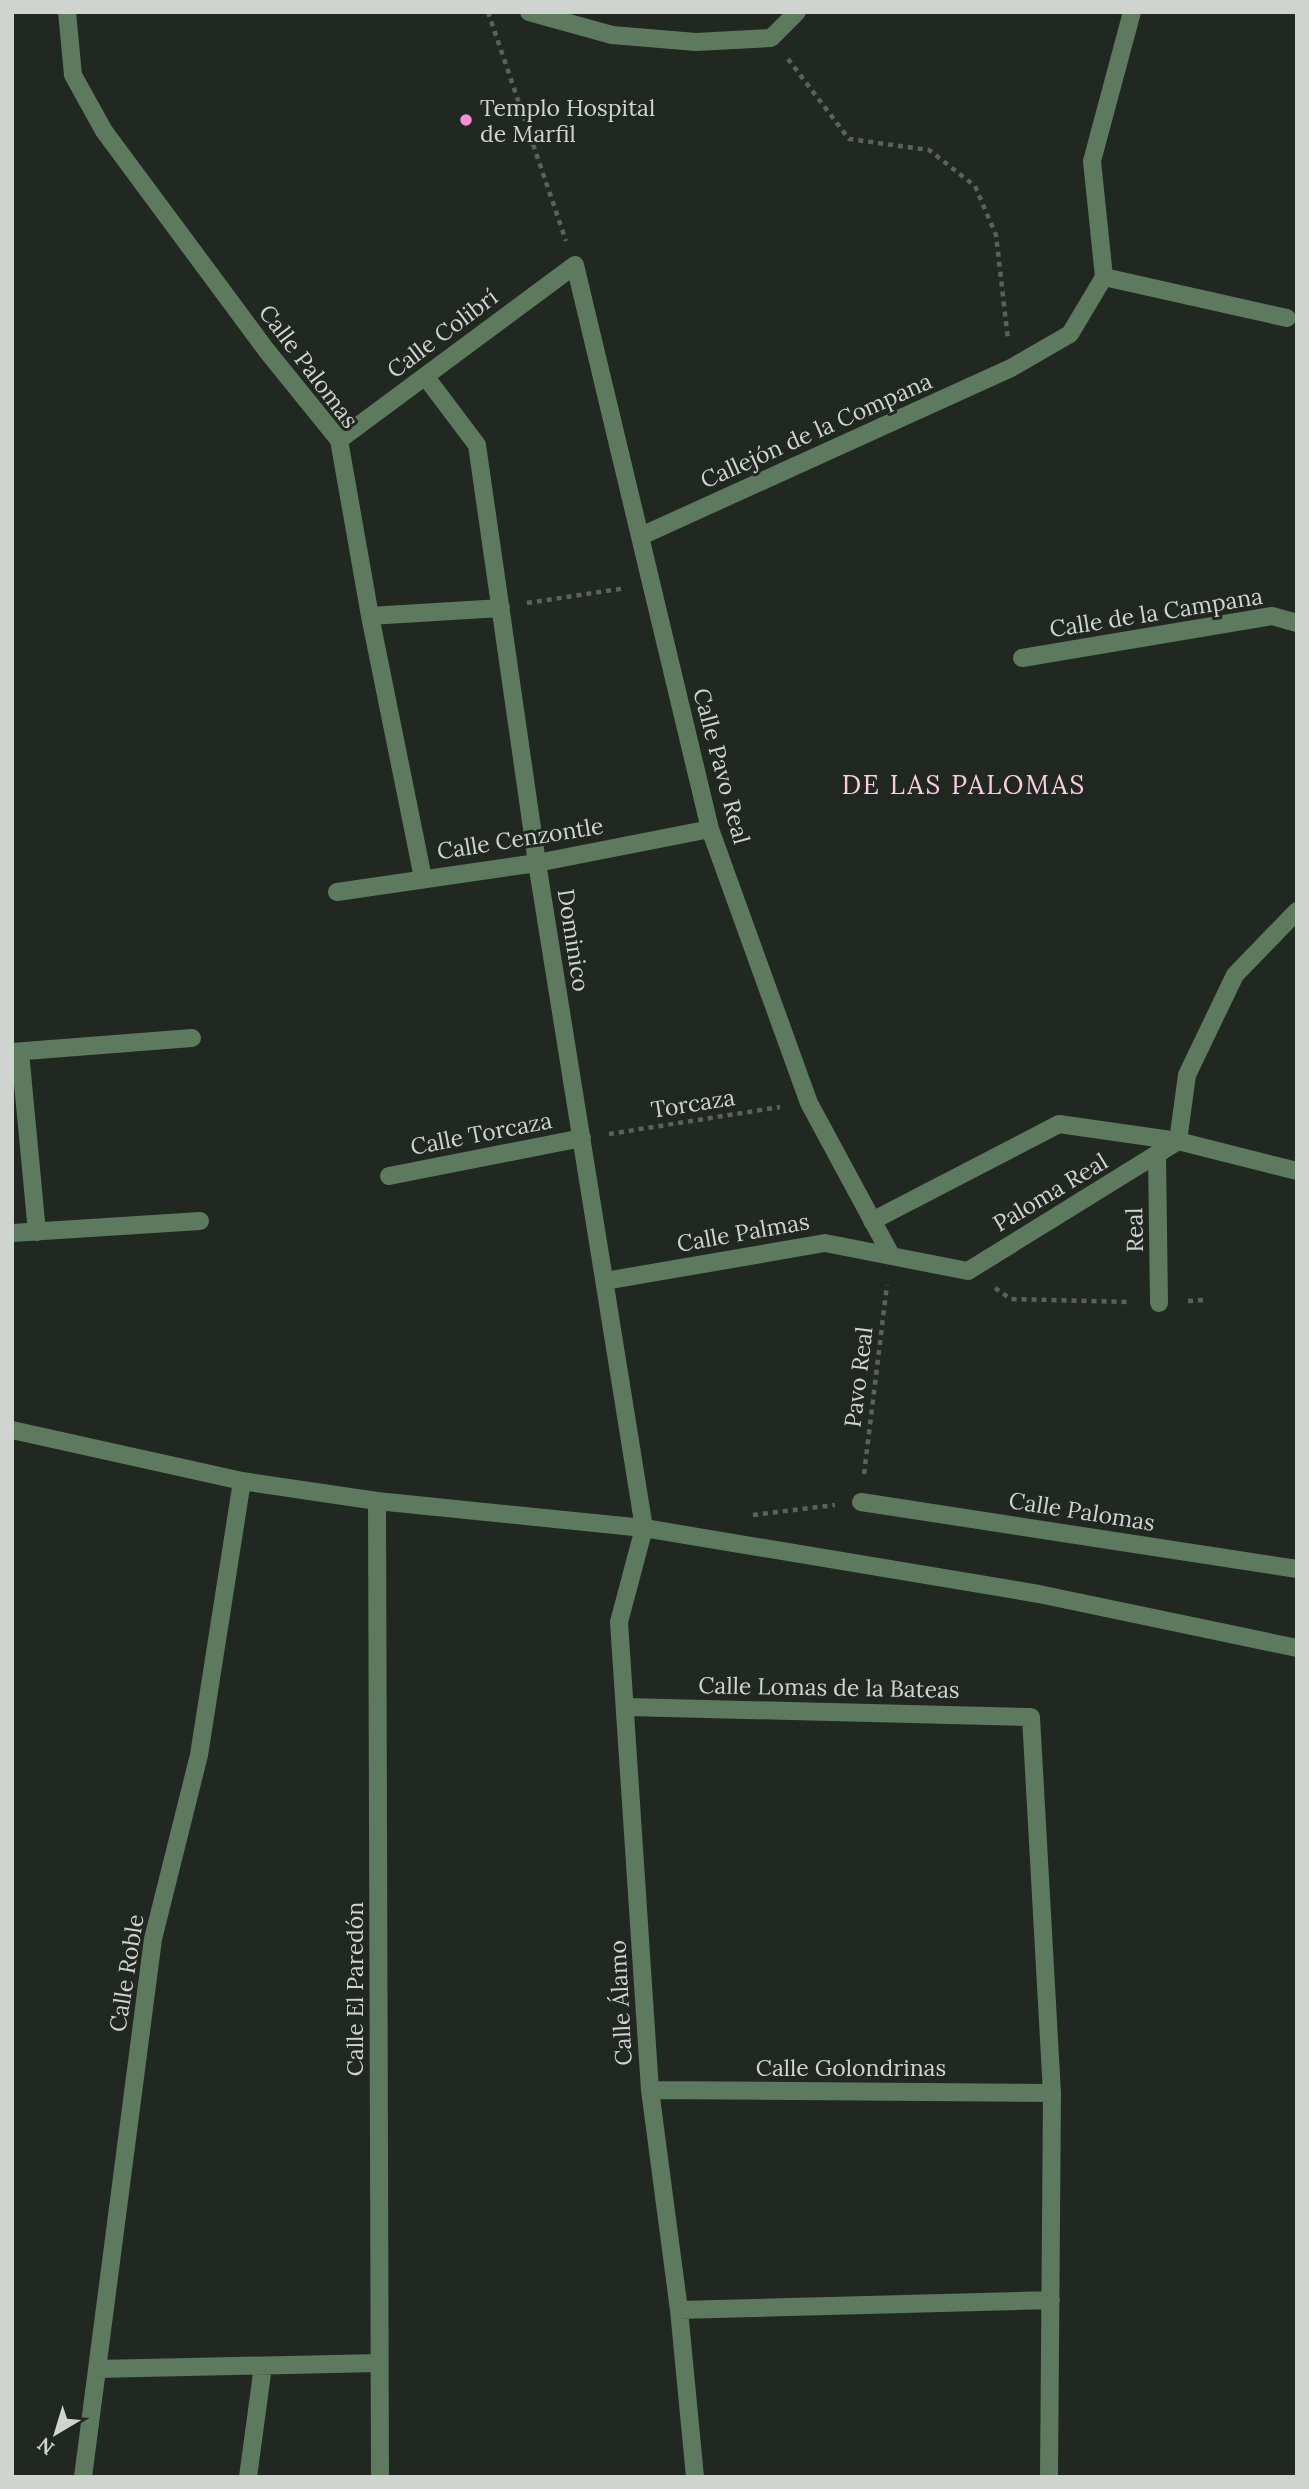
<svg xmlns="http://www.w3.org/2000/svg" width="1309" height="2489" font-family="Lora,serif">
	<style>
		.lines { fill: none; stroke-linecap: round; stroke-linejoin: round }
		.path { stroke: #5c615c; stroke-width: 4.5; stroke-dasharray: 5 5; stroke-linecap: butt }
		.minor { stroke: #5d795e; stroke-width: 18 }
		.poi-dot { fill: #f690d0; stroke: #212721; stroke-width: 2.5 }
		.labels { text-anchor: middle; dominant-baseline: central; stroke-width: 6; stroke-linejoin: round; paint-order: stroke }
		.poi-label { font-size: 23px; fill: #d0d4d0; stroke: #212721; text-anchor: start }
		.street-label { font-size: 23px; fill: #d0d4d0; stroke: #212721 }
		.quarter-label { font-size: 26px; letter-spacing: 2px; fill: #facde7; stroke: #212721 }
	</style>
	<rect width="100%" height="100%" fill="#212721"/>
	<g class="lines">
		<path class="path" d="M 488,12 L 566,241
			M 788,59 L 849,139 L 929,150 L 975,186 L 996,235 L 1008,340
			M 527,603 L 626,588
			M 609,1134 L 780,1107
			M 995,1288 L 1011,1299 L 1130,1302
			M 1188,1301 L 1204,1300
			M 864,1474 L 887,1285
			M 753,1515 L 835,1505"/>
		<path class="minor" d="M 67,12 L 73,75 L 104,131 L 267,351 L 339,440 L 370,616 L 423,878
			M 529,12 L 612,35 L 696,42 L 771,38 L 797,12
			M 1104,277 L 1287,318
			M 425,376 L 477,445 L 537,863 L 644,1528 L 619,1622 L 650,2090 L 679,2310 L 695,2477
			M 339,440 L 575,265 L 710,829 L 809,1103 L 891,1255
			M 641,536 L 1011,368 L 1070,334 L 1104,277 L 1092,161 L 1132,12
			M 370,616 L 501,608
			M 1022,658 L 1272,616 L 1297,623
			M 337,892 L 537,863 L 710,829
			M 12,1052 L 192,1038
			M 20,1052 L 37,1232
			M 1157,1156 L 1159,1303
			M 389,1176 L 582,1138
			M 872,1221 L 1059,1124 L 1178,1141 L 1297,1171
			M 12,1233 L 200,1221
			M 605,1281 L 825,1243 L 968,1271 L 1178,1141 L 1187,1075 L 1235,975 L 1297,911
			M 12,1430 L 242,1481 L 377,1501 L 644,1528 L 1039,1594 L 1297,1648
			M 377,1501 L 380,2477
			M 861,1502 L 1297,1569
			M 627,1707 L 1031,1717 L 1052,2093 L 1049,2477
			M 650,2090 L 1052,2093
			M 679,2310 L 1051,2300
			M 97,2369 L 379,2363
			M 83,2477 L 153,1939 L 199,1755 L 242,1481
			M 248,2477 L 263,2366"/>
	</g>
	<circle class="poi-dot" cx="466" cy="120" r="7"/>
	<g class="labels">
		<g class="poi-label">
			<text x="480" y="107">Templo Hospital<tspan x="480" dy="26">de Marfil</tspan></text>
		</g>
		<g class="street-label">
			<text transform="translate(442 333) rotate(-37)">Calle Colibrí</text>
			<text transform="translate(309 366) rotate(53)">Calle Palomas</text>
			<text transform="translate(816 430) rotate(-24)">Callejón de la Compana</text>
			<text transform="translate(1156 612) rotate(-9)">Calle de la Campana</text>
			<text transform="translate(722 766) rotate(75)">Calle Pavo Real</text>
			<text transform="translate(520 838) rotate(-9)">Calle Cenzontle</text>
			<text transform="translate(574 940) rotate(81)">Dominico</text>
			<text transform="translate(693 1103) rotate(-9)">Torcaza</text>
			<text transform="translate(481 1133) rotate(-11)">Calle Torcaza</text>
			<text transform="translate(1050 1192) rotate(-31)">Paloma Real</text>
			<text transform="translate(1134 1230) rotate(-91)">Real</text>
			<text transform="translate(743 1232) rotate(-10)">Calle Palmas</text>
			<text transform="translate(858 1377) rotate(-83)">Pavo Real</text>
			<text transform="translate(1082 1511) rotate(9)">Calle Palomas</text>
			<text transform="translate(829 1687) rotate(1)">Calle Lomas de la Bateas</text>
			<text transform="translate(126 1973) rotate(-81)">Calle Roble</text>
			<text transform="translate(354 1989) rotate(-90)">Calle El Paredón</text>
			<text transform="translate(620 2003) rotate(-93)">Calle Álamo</text>
			<text x="851" y="2067">Calle Golondrinas</text>
		</g>
		<g class="quarter-label">
			<text x="964" y="784">DE LAS PALOMAS</text>
		</g>
	</g>
	<rect width="1309" height="2489" fill="none" stroke="#d0d4d0" stroke-width="28"/>
	<g transform="translate(56 2433) rotate(218)" stroke="#212721" stroke-width="5" paint-order="stroke">
	<path d="M0-5L12 26L0 18L-12 26Z" fill="#d0d4d0"/>
	<text y="-10" font-size="19" font-weight="bold" text-anchor="middle" fill="#d0d4d0">N</text>
	</g>
</svg>
